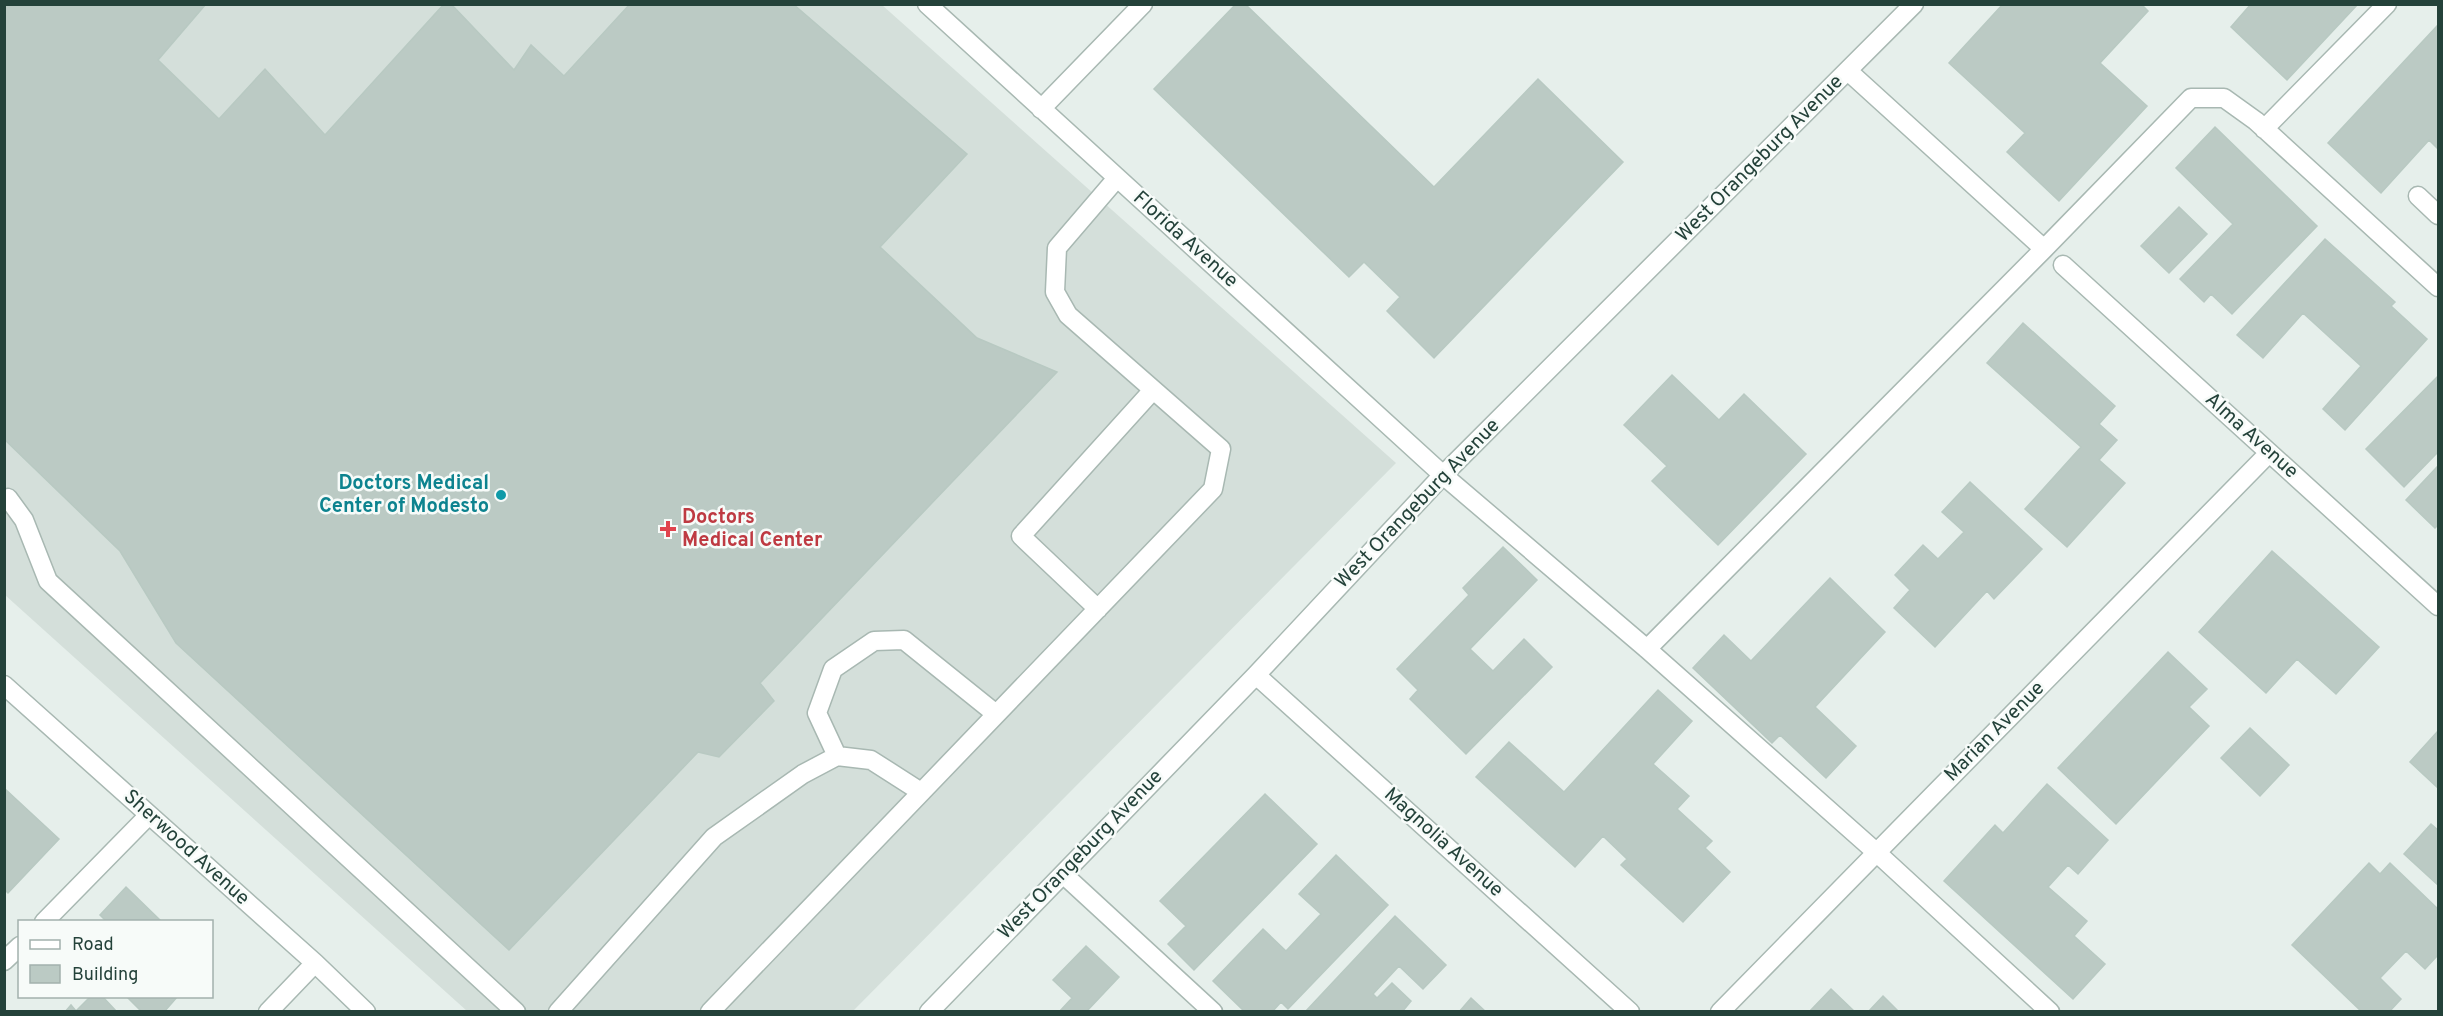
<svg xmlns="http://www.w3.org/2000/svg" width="2443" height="1016" font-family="Overpass,sans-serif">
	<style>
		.built { fill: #d4dfda }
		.building { fill: #bbcac4; stroke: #b8c9c2; stroke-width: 1.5 }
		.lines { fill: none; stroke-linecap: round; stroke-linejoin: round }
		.minor-casing { stroke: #a8b8b2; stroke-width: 21 }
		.minor { stroke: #fff; stroke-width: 18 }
		.culture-dot { fill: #0f9aa8; stroke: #f7fbf9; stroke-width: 2 }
		.health-dot { fill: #e0444e; stroke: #f7fbf9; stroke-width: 2 }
		.labels { text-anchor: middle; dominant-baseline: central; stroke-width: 5; stroke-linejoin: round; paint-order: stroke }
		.street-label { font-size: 20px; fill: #24423a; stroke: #f7fbf9 }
		.culture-label { font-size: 20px; font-weight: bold; fill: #0d838f; stroke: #f7fbf9; text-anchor: end }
		.health-label { font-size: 20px; font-weight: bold; fill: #be3a42; stroke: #f7fbf9; text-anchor: start }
	</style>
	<rect width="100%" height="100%" fill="#e6efeb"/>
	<path class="built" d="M 5,5 L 882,5 L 1396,463 L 853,1011 L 467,1011 L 5,595 Z"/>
	<path class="building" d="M 4,4 L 206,4 L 158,60 L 219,119 L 265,69 L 325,135 L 444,4 L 451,4 L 514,70 L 531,45 L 564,76 L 630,4 L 793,4 L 967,154 L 880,247 L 977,338 L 1057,372 L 760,683 L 774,701 L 719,757 L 698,752 L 509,950 L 176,643 L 120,551 L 4,439 Z
		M 1236,4 L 1245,4 L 1434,187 L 1538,79 L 1623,162 L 1434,358 L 1387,311 L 1400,297 L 1364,262 L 1349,277 L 1154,89 Z
		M 2003,4 L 2141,4 L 2148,11 L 2100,63 L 2147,106 L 2059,201 L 2007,152 L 2025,133 L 1949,63 Z
		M 2251,4 L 2358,4 L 2287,80 L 2231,27 Z
		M 2438,25 L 2438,149 L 2429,140 L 2381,193 L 2328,143 Z
		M 2215,127 L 2317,226 L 2232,314 L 2211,294 L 2204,302 L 2180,279 L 2233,224 L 2176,168 Z
		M 2179,207 L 2207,234 L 2169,273 L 2141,246 Z
		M 2325,239 L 2395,302 L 2391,306 L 2427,339 L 2345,430 L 2323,409 L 2361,366 L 2303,313 L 2263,358 L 2237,335 Z
		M 2023,323 L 2115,406 L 2099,424 L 2117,440 L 2099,460 L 2125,483 L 2067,547 L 2025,509 L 2081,447 L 1987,363 Z
		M 1672,375 L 1719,420 L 1744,394 L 1806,454 L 1718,545 L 1652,481 L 1667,466 L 1624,425 Z
		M 2438,376 L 2438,452 L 2404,487 L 2366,449 Z
		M 2438,466 L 2438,525 L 2435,528 L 2406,500 Z
		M 1970,482 L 2042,549 L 1994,599 L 1987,591 L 1935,647 L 1894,608 L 1910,590 L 1895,575 L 1923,545 L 1938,559 L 1964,532 L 1942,512 Z
		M 1503,547 L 1537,580 L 1470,649 L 1493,671 L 1524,639 L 1552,667 L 1466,754 L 1410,699 L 1418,690 L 1397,669 L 1469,595 L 1463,588 Z
		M 2272,551 L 2379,647 L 2336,694 L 2297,659 L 2266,693 L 2199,632 Z
		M 1830,578 L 1885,632 L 1815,707 L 1856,746 L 1826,778 L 1780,735 L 1772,743 L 1693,668 L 1724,635 L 1751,661 Z
		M 2168,652 L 2207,689 L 2189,707 L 2209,726 L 2116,824 L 2058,768 Z
		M 1658,690 L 1692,721 L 1653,764 L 1689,796 L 1677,809 L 1712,841 L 1705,848 L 1730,872 L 1683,922 L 1621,865 L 1627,859 L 1603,836 L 1575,867 L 1476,777 L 1509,742 L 1564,792 Z
		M 2250,728 L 2289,765 L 2260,796 L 2221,758 Z
		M 2438,731 L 2438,788 L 2410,762 Z
		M 2047,784 L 2108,840 L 2078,874 L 2068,865 L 2048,887 L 2087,921 L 2074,936 L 2105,964 L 2073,999 L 1944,881 L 1995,825 L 2003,833 Z
		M 4,788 L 59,839 L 8,893 L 4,889 Z
		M 1265,794 L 1317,844 L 1194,970 L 1168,944 L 1186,926 L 1160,901 Z
		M 2431,824 L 2438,830 L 2438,885 L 2404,854 Z
		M 1336,855 L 1388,905 L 1288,1009 L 1281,1002 L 1272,1012 L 1245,1012 L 1213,981 L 1263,929 L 1286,951 L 1321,914 L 1299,894 Z
		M 2369,863 L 2380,874 L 2390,863 L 2438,909 L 2438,955 L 2425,969 L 2406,951 L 2380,978 L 2401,999 L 2389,1012 L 2362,1012 L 2292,945 Z
		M 126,887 L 162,922 L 107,922 L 100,915 Z
		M 1395,916 L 1446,965 L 1423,989 L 1399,966 L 1373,994 L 1377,998 L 1392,983 L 1411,1001 L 1402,1012 L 1305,1012 Z
		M 1086,946 L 1119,977 L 1086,1012 L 1059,1012 L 1072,998 L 1053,980 Z
		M 1831,989 L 1855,1012 L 1809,1012 Z
		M 91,996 L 102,996 L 117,1012 L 65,1012 L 71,1005 L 76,1011 Z
		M 126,996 L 178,996 L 164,1012 L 142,1012 Z
		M 1883,996 L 1899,1012 L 1868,1012 Z
		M 1471,998 L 1486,1012 L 1459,1012 Z"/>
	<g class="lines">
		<defs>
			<path id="minor" d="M 927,4 L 1443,475 L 1647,649 L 1876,852 L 2050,1012
				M 1848,71 L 2044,249
				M 1041,109 L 1143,4
				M 2264,129 L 2387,4
				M 2418,196 L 2438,215
				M 2063,265 L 2438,606
				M 8,498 L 24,520 L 48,581 L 516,1012
				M 1098,609 L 1021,536 L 1153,390
				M 1647,649 L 2044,249 L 2191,98 L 2224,98 L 2256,121 L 2438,287
				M 1256,675 L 1630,1012
				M 4,685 L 315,963 L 366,1012
				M 837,756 L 817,713 L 833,669 L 874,641 L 904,640 L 996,714
				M 1063,874 L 1213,1012
				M 44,922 L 149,815
				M 4,961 L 20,946
				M 268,1012 L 315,963
				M 558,1012 L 714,837 L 803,774 L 837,756 L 871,760 L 921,792
				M 710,1012 L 1213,489 L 1221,449 L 1068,315 L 1055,292 L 1057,248 L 1117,178
				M 929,1012 L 1256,675 L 1443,475 L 1914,4
				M 1720,1012 L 2269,453"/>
		</defs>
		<use href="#minor" class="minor-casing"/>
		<use href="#minor" class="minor"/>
	</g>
	<circle class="culture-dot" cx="501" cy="495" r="6"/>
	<path class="health-dot" d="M665 520h6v6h6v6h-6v6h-6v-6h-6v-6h6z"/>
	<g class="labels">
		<g class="street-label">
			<text transform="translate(1760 159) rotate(-45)">West Orangeburg Avenue</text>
			<text transform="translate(1185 240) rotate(42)">Florida Avenue</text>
			<text transform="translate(2251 436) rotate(42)">Alma Avenue</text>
			<text transform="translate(1418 504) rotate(-46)">West Orangeburg Avenue</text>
			<text transform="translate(1995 732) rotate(-45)">Marian Avenue</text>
			<text transform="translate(1443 843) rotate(42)">Magnolia Avenue</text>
			<text transform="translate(186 848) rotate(42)">Sherwood Avenue</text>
			<text transform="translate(1081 855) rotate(-46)">West Orangeburg Avenue</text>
		</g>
		<g class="culture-label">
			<text x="489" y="484">Doctors Medical<tspan x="489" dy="23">Center of Modesto</tspan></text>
		</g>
		<g class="health-label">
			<text x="682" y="518">Doctors<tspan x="682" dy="23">Medical Center</tspan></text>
		</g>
	</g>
	<rect width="2443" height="1016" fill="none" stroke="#24423a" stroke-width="12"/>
	<rect x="18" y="920" width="195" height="78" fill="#f7fbf9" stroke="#a3b1ad" stroke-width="1.5"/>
	<rect x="30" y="940" width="30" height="9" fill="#ffffff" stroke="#a3b1ad" stroke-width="1.5"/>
	<text x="72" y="950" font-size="18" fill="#24423a">Road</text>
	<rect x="30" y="965" width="30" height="18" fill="#bbcac4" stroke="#a3b1ad" stroke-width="1.5"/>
	<text x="72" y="980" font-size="18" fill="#24423a">Building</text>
</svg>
